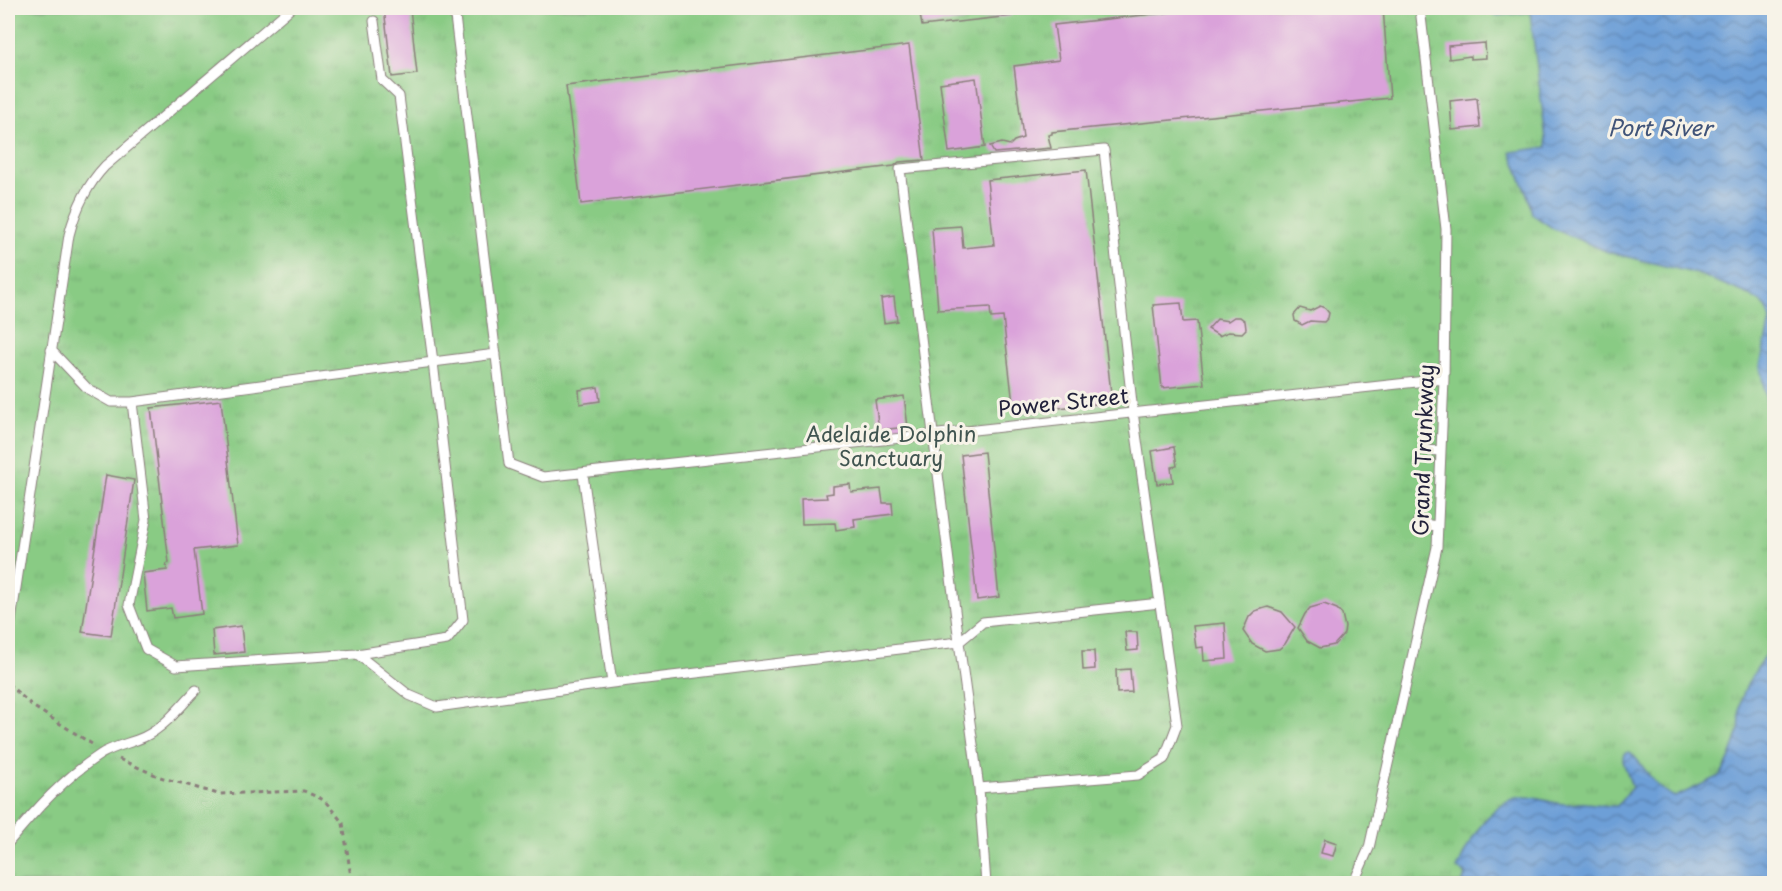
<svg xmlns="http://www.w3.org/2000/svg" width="1782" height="891" font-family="'Playpen Sans',sans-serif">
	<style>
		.park { fill: url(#park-tufts); stroke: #567660; stroke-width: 1.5 }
		.water { fill: url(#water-waves); stroke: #486089; stroke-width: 1.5 }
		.building { fill: #daa2da }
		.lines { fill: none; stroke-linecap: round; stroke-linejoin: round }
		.service-casing { stroke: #8a7e7b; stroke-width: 11 }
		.path { stroke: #8a7e7b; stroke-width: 3; stroke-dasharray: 4.5 4.5; stroke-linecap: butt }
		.service { stroke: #fff; stroke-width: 9 }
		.labels { text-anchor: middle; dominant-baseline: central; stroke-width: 6; stroke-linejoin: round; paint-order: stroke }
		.street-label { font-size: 21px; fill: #22223b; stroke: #f7f3e8 }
		.park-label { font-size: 21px; fill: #415551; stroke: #f7f3e8 }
		.water-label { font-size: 22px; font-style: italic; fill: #405479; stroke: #f7f3e8 }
	</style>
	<defs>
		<pattern id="park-tufts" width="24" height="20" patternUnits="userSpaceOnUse" patternTransform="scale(1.5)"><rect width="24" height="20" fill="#89cb84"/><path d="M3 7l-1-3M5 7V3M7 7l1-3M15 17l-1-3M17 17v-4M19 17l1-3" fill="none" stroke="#76ae73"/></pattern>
		<pattern id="water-waves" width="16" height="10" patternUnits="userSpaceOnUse" patternTransform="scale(1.5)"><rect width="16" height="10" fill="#6d9fd7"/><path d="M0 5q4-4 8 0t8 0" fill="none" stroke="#5981b0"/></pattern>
	</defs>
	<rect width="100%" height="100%" fill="#f7f3e8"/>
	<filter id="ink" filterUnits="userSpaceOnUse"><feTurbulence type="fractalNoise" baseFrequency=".0167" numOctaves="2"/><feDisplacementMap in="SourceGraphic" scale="12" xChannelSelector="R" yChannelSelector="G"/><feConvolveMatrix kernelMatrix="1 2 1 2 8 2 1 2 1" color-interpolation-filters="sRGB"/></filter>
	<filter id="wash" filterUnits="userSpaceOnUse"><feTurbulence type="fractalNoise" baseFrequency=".008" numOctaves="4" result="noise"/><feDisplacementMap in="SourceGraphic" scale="24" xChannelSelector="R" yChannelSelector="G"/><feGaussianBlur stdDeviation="1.35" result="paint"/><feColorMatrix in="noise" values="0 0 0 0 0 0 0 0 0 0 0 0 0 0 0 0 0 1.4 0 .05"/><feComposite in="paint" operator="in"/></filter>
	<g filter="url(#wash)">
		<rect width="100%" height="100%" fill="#f3dabb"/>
		<path class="park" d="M 8,8 L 1774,8 L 1774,883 L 8,883 Z"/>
		<path class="water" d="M 1491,8 L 1774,8 L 1774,442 L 1760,366 L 1770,321 L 1767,308 L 1762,303 L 1750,295 L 1698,274 L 1608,252 L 1554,229 L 1532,214 L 1528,197 L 1511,152 L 1547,147 L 1530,12 L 1495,16 Z
			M 1774,640 L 1774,883 L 1462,883 L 1466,873 L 1457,869 C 1468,844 1492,796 1525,797 C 1539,797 1552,804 1566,804 C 1572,805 1579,802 1585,803 C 1596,803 1606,807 1617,806 L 1632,787 L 1623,761 L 1625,753 L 1630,752 C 1646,767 1653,788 1675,797 L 1718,777 C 1729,766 1735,745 1739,729 C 1741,720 1738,711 1741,701 C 1747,677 1764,662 1774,640 Z"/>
		<g id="blocks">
			<path class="building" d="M 384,8 L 410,8 L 417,74 L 392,77 Z
				M 919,8 L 1010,8 L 1011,16 L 922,26 Z
				M 1207,8 L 1383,8 L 1390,98 L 1052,132 L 1052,134 L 1048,135 L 1051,148 L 994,153 L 990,146 L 1002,143 L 1010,145 L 1014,141 L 1023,138 L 1014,66 L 1059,60 L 1054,25 Z
				M 1485,43 L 1486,58 L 1470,59 L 1470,56 L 1449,59 L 1448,46 Z
				M 909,45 L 924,160 L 899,162 L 894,166 L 581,204 L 566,86 Z
				M 976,78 L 985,147 L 949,152 L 940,83 Z
				M 1477,98 L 1480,127 L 1452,130 L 1450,101 Z
				M 1086,170 L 1112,402 L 1014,413 L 1003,317 L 991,318 L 990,307 L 938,310 L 932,228 L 961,226 L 963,248 L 994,245 L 987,180 Z
				M 894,297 L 897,321 L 884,323 L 881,299 Z
				M 1181,303 L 1183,322 L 1197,321 L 1204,384 L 1162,388 L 1153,305 Z
				M 1320,306 L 1325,308 L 1329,313 L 1328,318 L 1324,322 L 1310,321 L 1302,325 L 1295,321 L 1294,315 L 1300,308 L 1310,311 Z
				M 1234,317 L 1240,317 L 1245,321 L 1246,329 L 1242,333 L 1228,332 L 1219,336 L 1208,329 L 1217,319 L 1228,321 Z
				M 598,387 L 600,401 L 580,404 L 579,390 Z
				M 904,396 L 908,427 L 879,430 L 875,400 Z
				M 221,400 L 238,545 L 194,550 L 202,614 L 173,618 L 171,608 L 147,611 L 143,573 L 167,570 L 166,564 L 169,563 L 151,408 Z
				M 1174,447 L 1177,466 L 1171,467 L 1173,482 L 1157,484 L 1152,451 Z
				M 984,452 L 999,597 L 977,600 L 961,455 Z
				M 106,475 L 134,480 L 111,636 L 82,632 Z
				M 850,484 L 851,492 L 881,489 L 883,503 L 892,503 L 893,514 L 854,519 L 855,527 L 836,530 L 835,523 L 802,524 L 801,499 L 827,498 L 826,494 L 833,493 L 833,486 Z
				M 1324,604 L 1337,609 L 1342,614 L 1345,627 L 1344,634 L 1334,645 L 1320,648 L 1307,641 L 1298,628 L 1305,614 L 1310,608 Z
				M 1268,607 L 1282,612 L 1295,627 L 1285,644 L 1279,649 L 1265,651 L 1252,644 L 1243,631 L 1249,617 L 1255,611 Z
				M 1225,623 L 1227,659 L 1204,661 L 1203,647 L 1196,648 L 1193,626 Z
				M 241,626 L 244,652 L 214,655 L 212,630 Z
				M 1125,632 L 1137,632 L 1138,650 L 1127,651 Z
				M 1082,651 L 1094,651 L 1095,669 L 1083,670 Z
				M 1130,669 L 1132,692 L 1117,693 L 1116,670 Z
				M 1325,839 L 1337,843 L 1333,856 L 1321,853 Z"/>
		</g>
	</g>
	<g filter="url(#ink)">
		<use href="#blocks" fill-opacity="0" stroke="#8a7e7b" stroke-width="1.5"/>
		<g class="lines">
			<defs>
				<path id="service" d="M 454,8 L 509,464 L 543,477 L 1444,379
					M 374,21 L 382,80 L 399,96 L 433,362 L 496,354
					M 51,350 L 88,389 L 111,402 L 132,402 L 433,362 L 463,620 L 447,640 L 357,654
					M 132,402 L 146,520 L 129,605 L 146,649 L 176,666 L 357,654 L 409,695 L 437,707 L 612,683 L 959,642 L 979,788 L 986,884
					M 1424,450 L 1441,451
					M 583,474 L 612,683
					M 1417,523 L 1437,526
					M 8,641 L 69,235 C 76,208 86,186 105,166 L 291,8
					M 979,788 L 1138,775 L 1164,759 L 1177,725 L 1133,412 L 1104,150 L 900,169 L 959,642 L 983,622 L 1160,603
					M 8,843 C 36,809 64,778 101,754 C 114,746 131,743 144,737 C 165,727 181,706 196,690
					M 1353,884 L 1369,848 L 1437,547 L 1444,379 L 1446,229 L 1420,8"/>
			</defs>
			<use href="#service" class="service-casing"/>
			<path class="path" d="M 8,684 L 34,707 L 95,746
				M 119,759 L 160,777 L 218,794 L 304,791 L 324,800 L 343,823 L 352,884"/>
			<use href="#service" class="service"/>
		</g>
	</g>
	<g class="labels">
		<g class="street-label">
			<text transform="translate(1063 401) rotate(-6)">Power Street</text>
			<text transform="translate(1422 450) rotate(-88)">Grand Trunkway</text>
		</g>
		<g class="park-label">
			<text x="891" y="433">Adelaide Dolphin<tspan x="891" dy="24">Sanctuary</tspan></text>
		</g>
		<g class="water-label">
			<text x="1660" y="126">Port River</text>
		</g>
	</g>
	<rect width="1782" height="891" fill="none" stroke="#f7f3e8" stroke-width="30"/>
</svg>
